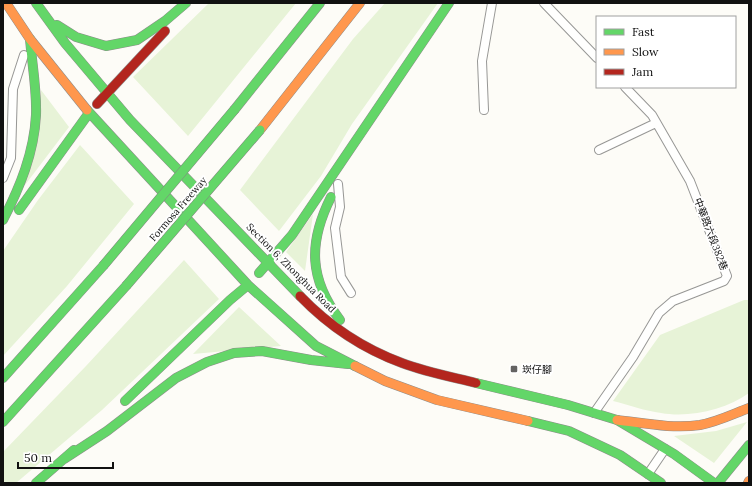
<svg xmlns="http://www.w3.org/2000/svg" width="752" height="486" font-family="Lora,'Noto Sans TC',serif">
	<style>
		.green { fill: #e7f3d7 }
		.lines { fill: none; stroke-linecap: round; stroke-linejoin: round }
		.lane-casing { stroke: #979795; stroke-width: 10 }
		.fast-casing { stroke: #8e8d8b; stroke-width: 10 }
		.slow-casing { stroke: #8e8d8b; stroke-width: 10 }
		.jam-casing { stroke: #8e8d8b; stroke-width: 10 }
		.lane { stroke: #fffffe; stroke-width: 8 }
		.fast { stroke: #63d668; stroke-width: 9 }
		.slow { stroke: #ff974d; stroke-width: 9 }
		.jam { stroke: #b3261e; stroke-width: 9 }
		.fast-bridge-casing { stroke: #858482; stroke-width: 10; stroke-linecap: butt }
		.fast-bridge { stroke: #63d668; stroke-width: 9 }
		.poi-dot { fill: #646362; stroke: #fff; stroke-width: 1.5 }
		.labels { text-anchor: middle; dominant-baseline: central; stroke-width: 4; stroke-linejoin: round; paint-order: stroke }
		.street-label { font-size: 10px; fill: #111; stroke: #fff }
		.poi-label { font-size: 10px; fill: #111; stroke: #fff; text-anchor: start }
	</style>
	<rect width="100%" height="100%" fill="#fdfcf7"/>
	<path class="green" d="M 209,3 L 296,3 L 188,136 L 133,77 Z
		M 385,3 L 438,3 L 352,124 L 321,176 L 279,231 L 240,190 L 353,39 Z
		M 41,90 L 69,127 L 25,185 Z
		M 80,145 L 134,204 L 67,286 L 3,356 L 3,251 L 38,200 Z
		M 313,214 L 305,271 L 286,252 Z
		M 184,260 L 219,299 L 102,410 L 16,483 L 3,483 L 3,452 L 86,366 Z
		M 744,300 L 749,300 L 749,393 C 726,410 689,418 661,413 C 645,411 629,405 613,401 L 660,335 Z
		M 239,307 L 281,346 L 193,354 Z
		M 747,422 L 714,463 L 674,436 L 716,431 Z"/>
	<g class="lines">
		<defs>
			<path id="lane" d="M 544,3 L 597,58
				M 484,110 L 482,61 L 492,3
				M 599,150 L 656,123
				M 3,178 L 11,158 L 13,89 L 24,55
				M 338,184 L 340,207 L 335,228 L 341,277 L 351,293
				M 594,413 L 633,357 L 659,313 L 673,301 L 724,281 L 727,276 L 690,181 L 652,115 L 625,87
				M 648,474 L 665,449"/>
			<path id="fast" d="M 36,3 L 65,43 L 130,120 L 300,296
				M 57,25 L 76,37 L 106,46 L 137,40 L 165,21 L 186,3
				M 235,109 L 320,3
				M 87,110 L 248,285 L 316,346 L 355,366
				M 331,197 C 308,243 309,279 340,320
				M 19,210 L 89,113
				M 3,220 C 20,187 34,153 36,115 C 37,90 32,64 30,39
				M 259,273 L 292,235 L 449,3
				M 3,378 L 103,266
				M 476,383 L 568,405 L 617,420 L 674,454 L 714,483
				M 125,401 L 230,300 L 248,285
				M 528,421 L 569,431 L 620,455 L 661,483
				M 3,422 L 126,286
				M 64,459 L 107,431 L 176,378 L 207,362 L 234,353 L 262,351 L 311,360 L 348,364
				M 36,483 L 74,450
				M 718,483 L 749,445"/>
			<path id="slow" d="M 6,3 L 30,39 L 87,110
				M 260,130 L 360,3
				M 355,366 L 385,381 L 437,400 L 528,421
				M 617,420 C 644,423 672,429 700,425 C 717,422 733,414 749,408
				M 748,483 L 749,481"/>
			<path id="jam" d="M 97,104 L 165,31
				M 300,296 C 328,325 364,349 402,363 C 426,372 452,377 476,383"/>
		</defs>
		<use href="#lane" class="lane-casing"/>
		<use href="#fast" class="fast-casing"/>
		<use href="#slow" class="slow-casing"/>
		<use href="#jam" class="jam-casing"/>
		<use href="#lane" class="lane"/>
		<use href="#fast" class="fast"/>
		<use href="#slow" class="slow"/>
		<use href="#jam" class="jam"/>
		<defs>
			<path id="fast-bridge" d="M 103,266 L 235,109
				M 126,286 L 260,130"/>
		</defs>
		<use href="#fast-bridge" class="fast-bridge-casing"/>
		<use href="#fast-bridge" class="fast-bridge"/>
	</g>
	<rect class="poi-dot" x="510" y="365" width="8" height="8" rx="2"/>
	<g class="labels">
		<g class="street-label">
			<text transform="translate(178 209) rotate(-49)">Formosa Freeway</text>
			<text transform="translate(711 234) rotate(69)">中華路六段382巷</text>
			<text transform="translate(291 268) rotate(45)">Section 6, Zhonghua Road</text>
		</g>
		<g class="poi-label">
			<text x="522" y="369">崁仔腳</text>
		</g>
	</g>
	<rect width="752" height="486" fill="none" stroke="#111111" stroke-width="8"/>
	<rect x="596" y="16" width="140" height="72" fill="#ffffff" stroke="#a0a0a0"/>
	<rect x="604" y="29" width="20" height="6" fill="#63d668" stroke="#a0a0a0"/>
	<text x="632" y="36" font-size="12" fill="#111111">Fast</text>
	<rect x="604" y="49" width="20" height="6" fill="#ff974d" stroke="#a0a0a0"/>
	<text x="632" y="56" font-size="12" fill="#111111">Slow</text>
	<rect x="604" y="69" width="20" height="6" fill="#b3261e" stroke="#a0a0a0"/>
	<text x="632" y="76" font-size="12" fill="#111111">Jam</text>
	<path d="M18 462v6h95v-6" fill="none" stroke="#111111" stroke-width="2"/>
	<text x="24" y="462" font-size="12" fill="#111111" stroke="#ffffff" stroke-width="3" paint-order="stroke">50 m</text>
</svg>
